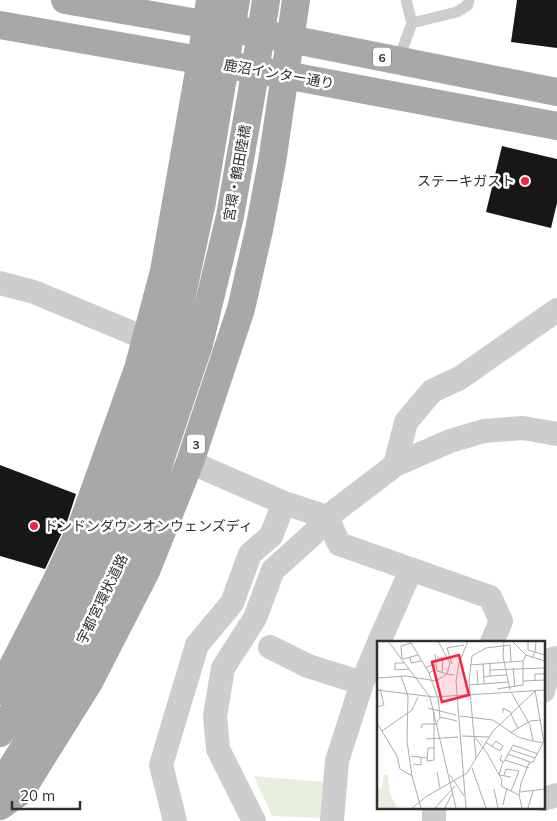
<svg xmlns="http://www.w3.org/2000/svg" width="557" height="821" font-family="Mulish,'Noto Sans JP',sans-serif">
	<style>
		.green { fill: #e8eedd }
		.building { fill: #171717 }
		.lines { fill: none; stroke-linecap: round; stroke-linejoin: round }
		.lane { stroke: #cdcdcd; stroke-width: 11 }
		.street { stroke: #cdcdcd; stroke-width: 24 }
		.primary { stroke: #a8a8a8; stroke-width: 28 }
		.primary-bridge { stroke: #a8a8a8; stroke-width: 28 }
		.poi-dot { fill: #f72341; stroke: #fff; stroke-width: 2 }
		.labels { text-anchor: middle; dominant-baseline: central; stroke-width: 5; stroke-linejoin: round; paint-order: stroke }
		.shield { fill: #fff; stroke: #6e6e6e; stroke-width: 1 }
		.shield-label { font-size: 12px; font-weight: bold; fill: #303030 }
		.street-label { font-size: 14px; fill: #303030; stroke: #fff }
		.poi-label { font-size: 14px; fill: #303030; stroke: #fff; text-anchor: end }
		.inset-road { fill: none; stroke: #acacac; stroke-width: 1 }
		.view { fill: #f72341; fill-opacity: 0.15; stroke: #f72341; stroke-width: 2.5 }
		.inset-edge { fill: none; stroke: #303030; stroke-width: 2.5 }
	</style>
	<rect width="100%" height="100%" fill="#fff"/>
	<path class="green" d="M 254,776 L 326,782 L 324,818 L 272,816 Z"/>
	<path class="building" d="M 517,0 L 557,0 L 557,48 L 511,42 Z
		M 502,146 L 557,159 L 557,203 L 551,228 L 486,212 Z
		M 0,465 L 76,494 L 67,522 L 45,569 L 0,556 Z"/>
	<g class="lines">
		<path class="lane" d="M 412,23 L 457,12 L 468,5 L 469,0
			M 398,61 L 412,23 L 406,0"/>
		<path class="street" d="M 0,283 L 34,292 L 147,339
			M 190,462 L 284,503 L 327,517 L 395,465 L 450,441 L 484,431 L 523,428 L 557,434
			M 395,465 L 406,422 L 432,391 L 460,378 L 557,310
			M 379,642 L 411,570
			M 270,647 L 308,666 L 362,683
			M 543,691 L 553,659 L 557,658
			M 543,799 L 557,795
			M 175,821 L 161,765 L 197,645 L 232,603 L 250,554 L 271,536 L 284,503
			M 254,821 L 218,749 L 215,716 L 223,668 L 255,618 L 273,570 L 313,534 L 327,517 L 339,544 L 490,597 L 501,621 L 492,642
			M 332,821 L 337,761 L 362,683 L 378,645
			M 434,821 L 434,807"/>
		<path class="primary" d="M 65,0 L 290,39 L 557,92
			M 0,25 L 285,75 L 557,126
			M 0,691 L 55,584 L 81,528 L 138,369 L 164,271 L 201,60 L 210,0
			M 0,733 L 43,665 L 103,540 L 150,410 L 173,336
			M 0,786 L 24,748 L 67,671 L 126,549 L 156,472 L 199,344
			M 0,806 L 21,791 L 89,682 L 146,571 L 190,462 L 241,309 L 259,230 L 272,162 L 296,0"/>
		<path class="primary-bridge" d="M 173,336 L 202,202 L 236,0
			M 199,344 L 230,216 L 252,91 L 266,0"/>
	</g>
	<g class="poi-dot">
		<circle cx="525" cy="181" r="5"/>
		<circle cx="34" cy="526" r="5"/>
	</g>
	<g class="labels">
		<g class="shield">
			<rect x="373" y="47.5" width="18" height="19" rx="4"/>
			<rect x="187" y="434.5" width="18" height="19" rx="4"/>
		</g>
		<g class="shield-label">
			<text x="382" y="57">6</text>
			<text x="196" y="444">3</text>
		</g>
		<g class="street-label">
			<text transform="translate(279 74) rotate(10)">鹿沼インター通り</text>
			<text transform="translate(237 173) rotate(-80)">宮環・鶴田陸橋</text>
			<text transform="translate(102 599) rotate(-64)">宇都宮環状道路</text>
		</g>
		<g class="poi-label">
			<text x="515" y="181">ステーキガスト</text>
			<text x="44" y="526" text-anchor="start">ドンドンダウンオンウェンズディ</text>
		</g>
	</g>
	<g transform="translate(377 641)">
		<rect width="168" height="168" fill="#fff"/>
		<path d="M 11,133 L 13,154 L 21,167 L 1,167 L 0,149 L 5,147 L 7,134 Z" fill="#e8eedd"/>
		<path class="inset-road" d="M 11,0 L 53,56 L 79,167M 33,0 L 52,32 L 60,55M 127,0 L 126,15 L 133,49M 135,0 L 149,14 L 168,20M 151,0 L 151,9 L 158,11 L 155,17M 159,0 L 158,11 L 168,14M 58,13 L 60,30 L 70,33 L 73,22 L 61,0M 33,16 L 34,22 L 44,20M 60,17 L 66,17 L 65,31M 25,18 L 24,5 L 34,2M 26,18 L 41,14M 27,22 L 18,22 L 18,29 L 32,28M 75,23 L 70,7 L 87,4M 106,23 L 107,43M 93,24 L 146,20M 48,27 L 57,23 L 57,29 L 52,32M 136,27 L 138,46M 100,29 L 101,44M 113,29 L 168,27M 24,35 L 31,55 L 30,100 L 35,135M 113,35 L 130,34M 107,36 L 113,35 L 113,23M 0,37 L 29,35 L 59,40 L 70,33 L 77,34M 146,40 L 168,39M 158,40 L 158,33 L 168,33M 92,44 L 131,41M 120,48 L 146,44 L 146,20 L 149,14M 0,49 L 57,56 L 168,49M 158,49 L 167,102M 134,51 L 153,84 L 156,100 L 166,102M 0,66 L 7,64 L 3,48M 51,67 L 79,74M 126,72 L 126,67 L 135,72M 134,73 L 141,88M 83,75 L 116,79 L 141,96 L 156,100M 63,76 L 80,80M 60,81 L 63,77 L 61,56M 0,82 L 20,115 L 23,128 L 35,135 L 44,167M 44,87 L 45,83 L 61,83M 5,90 L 35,69 L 41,56M 133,92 L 153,80 L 164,79M 85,95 L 112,96M 97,95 L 110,112 L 125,139 L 124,145 L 142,154M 49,98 L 81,96M 108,101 L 123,110 L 126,105 L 119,100 L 115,105M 57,107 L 51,107 L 50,120 L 57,119 L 57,71M 134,109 L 158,117M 131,113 L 153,121M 125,114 L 123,119 L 127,121 L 136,104 L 161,113M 34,115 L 50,117M 99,117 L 92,40 L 95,15 L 109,7 L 133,4 L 134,21M 128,119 L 152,127M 126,120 L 122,134 L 134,136M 36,123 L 44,124 L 44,116M 95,127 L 109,167M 60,131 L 63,147M 73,134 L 87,155M 127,134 L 129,128 L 142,130 L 134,150M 117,148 L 121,167M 143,151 L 168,148M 126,164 L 130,147M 35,167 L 50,155 L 90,132 L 116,90 L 158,50M 58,167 L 78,145M 68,167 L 76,151M 89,167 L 79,40 L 82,22 L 91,0M 145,167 L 142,154 L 144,142 L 152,122 L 156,121 L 166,102M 151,167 L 156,150"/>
		<path class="view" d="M 82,14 L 92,54 L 65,61 L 55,21 Z"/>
		<rect width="168" height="168" class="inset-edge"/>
	</g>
	<path d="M12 801v8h68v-8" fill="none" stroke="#303030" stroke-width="2.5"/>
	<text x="20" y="801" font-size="15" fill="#303030" stroke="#ffffff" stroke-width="4" paint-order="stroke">20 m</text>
</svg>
